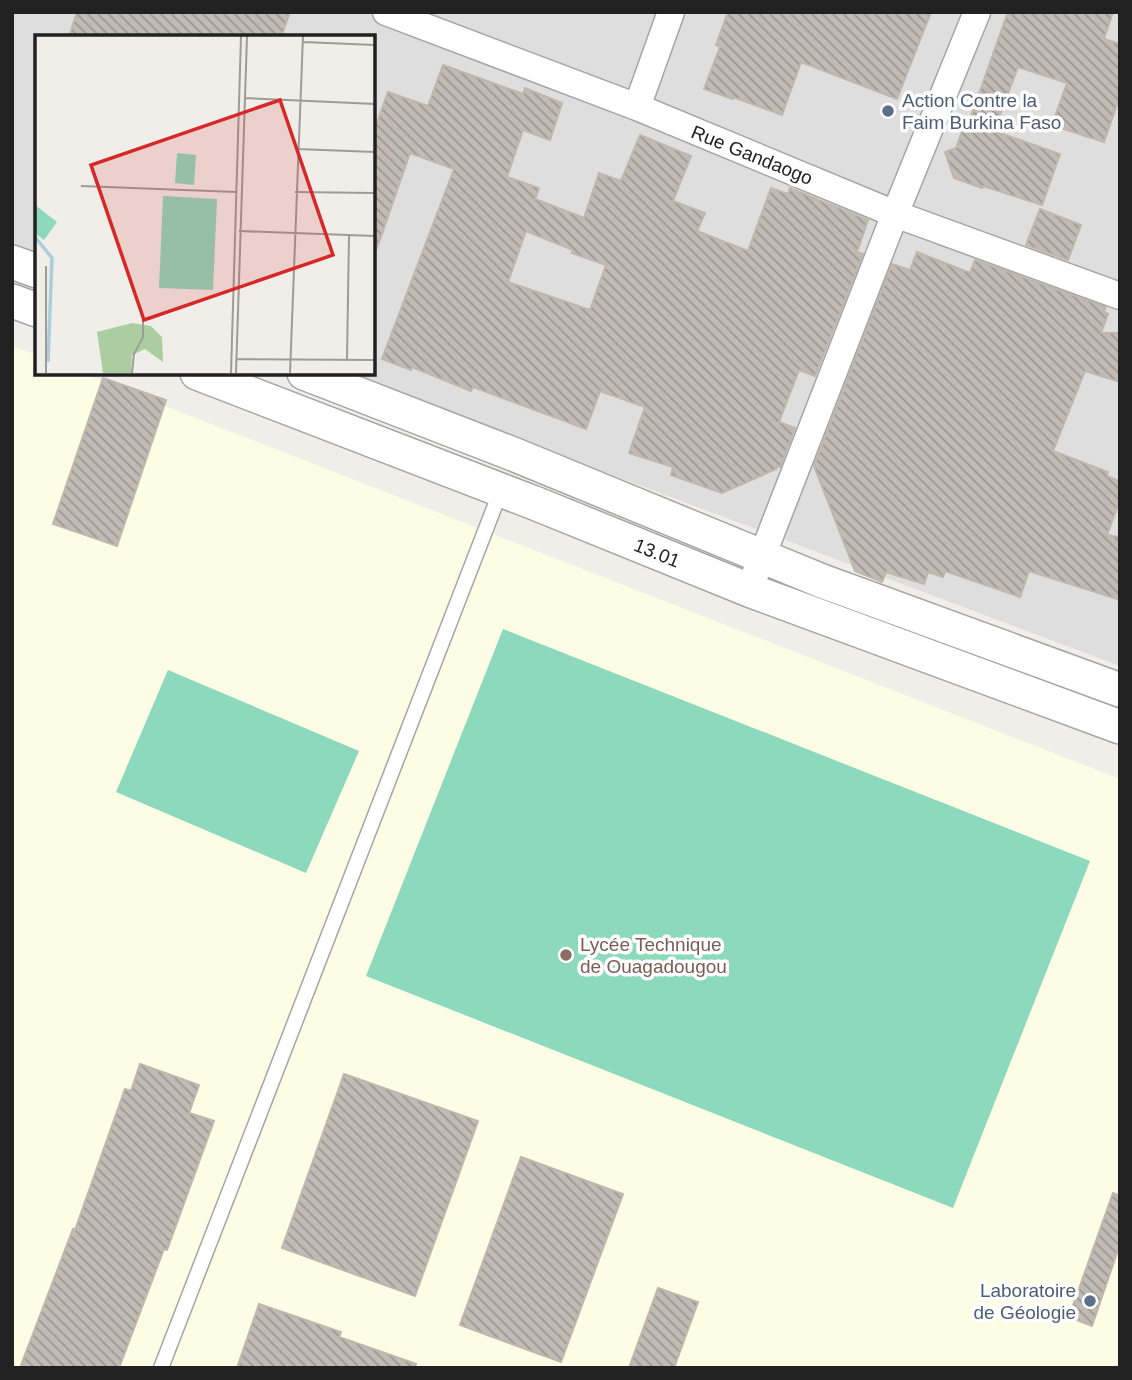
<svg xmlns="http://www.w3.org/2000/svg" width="1132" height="1380" font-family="Arial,sans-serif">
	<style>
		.residential { fill: #dfdede }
		.education { fill: #fcfde4 }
		.pitch { fill: #8cd9be }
		.building { fill: url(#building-back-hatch); stroke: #c1b6ab; stroke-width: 2; fill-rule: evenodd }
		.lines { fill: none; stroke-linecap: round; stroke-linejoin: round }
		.service-casing { stroke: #a5a5a5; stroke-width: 17 }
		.minor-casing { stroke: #a5a5a5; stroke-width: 29 }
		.tertiary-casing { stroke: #a5a5a5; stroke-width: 36 }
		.service { stroke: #fff; stroke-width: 14 }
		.minor { stroke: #fff; stroke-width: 26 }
		.tertiary { stroke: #fff; stroke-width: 33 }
		.service-dot { fill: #5c6f8a; stroke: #fff; stroke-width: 2.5 }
		.education-dot { fill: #8d6e63; stroke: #fff; stroke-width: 2.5 }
		.labels { text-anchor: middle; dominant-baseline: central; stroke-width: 7; stroke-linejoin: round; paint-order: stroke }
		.service-label { font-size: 19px; fill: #4e5e75; stroke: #fff; text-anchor: start }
		.street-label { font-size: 19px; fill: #212121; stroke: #fff }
		.education-label { font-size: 19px; fill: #785e54; stroke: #fff; text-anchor: start }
		.inset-river { fill: none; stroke: #accedb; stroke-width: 3.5 }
		.inset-road { fill: none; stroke: #9d9c98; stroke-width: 2 }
		.view { fill: #d62828; fill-opacity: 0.15; stroke: #d62828; stroke-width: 3.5 }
		.inset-edge { fill: none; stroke: #212121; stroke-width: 3.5 }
	</style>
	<defs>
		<pattern id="building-back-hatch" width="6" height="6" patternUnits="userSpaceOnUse" patternTransform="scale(1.75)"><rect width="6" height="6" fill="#c1bab5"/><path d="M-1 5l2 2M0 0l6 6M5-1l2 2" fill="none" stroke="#9c9793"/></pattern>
	</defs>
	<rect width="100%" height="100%" fill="#f0eee8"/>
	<path class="residential" d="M 12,12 L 1120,12 L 1120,666 L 341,373 L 373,373 L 373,37 L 37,37 L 37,258 L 12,249 Z"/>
	<path class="education" d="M 12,346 L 37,355 L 37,373 L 81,373 L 1120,779 L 1120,1368 L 12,1368 Z"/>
	<path class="pitch" d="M 503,629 L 1090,861 L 953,1208 L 366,976 Z
		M 168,670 L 359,751 L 306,873 L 116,792 Z"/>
	<path class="building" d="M 77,12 L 290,12 L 281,37 L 69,37 Z
		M 728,12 L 931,12 L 897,99 L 801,62 L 782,115 L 733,97 L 733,99 L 704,89 L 720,47 L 716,45 Z
		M 1008,12 L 1113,12 L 1104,39 L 1120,44 L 1120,96 L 1104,142 L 1052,125 L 1067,83 L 1018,67 L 994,131 L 1060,154 L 1042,205 L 983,186 L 982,188 L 954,178 L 945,152 L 956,148 L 967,118 L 970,119 Z
		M 443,65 L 523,94 L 525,88 L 562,103 L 550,140 L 523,130 L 507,177 L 539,188 L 535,199 L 584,218 L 599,173 L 621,181 L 640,135 L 691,156 L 673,201 L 705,213 L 697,231 L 748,251 L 771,188 L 788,194 L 790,188 L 868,220 L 857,252 L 863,254 L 815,376 L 799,370 L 779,422 L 795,428 L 780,467 L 777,466 L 776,469 L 722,493 L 671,475 L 673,467 L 629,453 L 645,407 L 600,391 L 586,429 L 473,387 L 471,391 L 412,367 L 411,370 L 382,359 L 454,169 L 410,153 L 377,248 L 373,247 L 373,134 L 388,92 L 428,106 ZM 526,231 L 573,250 L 572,253 L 606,265 L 590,310 L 508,282 Z
		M 1040,209 L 1081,225 L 1068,260 L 1026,245 Z
		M 917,252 L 970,273 L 975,260 L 1106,307 L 1104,312 L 1108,314 L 1101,333 L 1120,333 L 1120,382 L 1085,371 L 1053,451 L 1108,472 L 1107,476 L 1120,482 L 1120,500 L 1107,535 L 1120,537 L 1120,600 L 1029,571 L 1020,597 L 945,571 L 943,577 L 928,572 L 924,584 L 886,572 L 882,582 L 855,571 L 814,466 L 892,264 L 910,270 Z
		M 103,378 L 166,400 L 117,546 L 53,524 Z
		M 140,1064 L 199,1085 L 189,1113 L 214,1121 L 167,1250 L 164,1249 L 119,1368 L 20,1368 L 73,1229 L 75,1230 L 125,1089 L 131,1091 Z
		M 344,1074 L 478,1121 L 415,1296 L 282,1248 Z
		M 521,1157 L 623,1194 L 561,1362 L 460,1325 Z
		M 1113,1193 L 1120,1196 L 1120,1244 L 1092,1326 L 1069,1317 Z
		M 658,1288 L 698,1302 L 674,1368 L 629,1368 Z
		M 259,1304 L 341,1332 L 339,1337 L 416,1364 L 415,1368 L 237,1368 Z"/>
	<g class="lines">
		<defs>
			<path id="service" d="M 161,1368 L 501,490"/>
			<path id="minor" d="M 386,12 L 637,107 L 895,214 L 1120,296
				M 637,107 L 671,12
				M 749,590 L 895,214 L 977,12"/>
			<path id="tertiary" d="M 12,262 L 37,271
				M 12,301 L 37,310
				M 197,373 L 537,504 L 749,590 L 1120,727
				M 304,373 L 513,454 L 822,581 L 1120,690"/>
		</defs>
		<use href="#service" class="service-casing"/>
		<use href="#minor" class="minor-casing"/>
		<use href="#tertiary" class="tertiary-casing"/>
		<use href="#service" class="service"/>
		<use href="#minor" class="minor"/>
		<use href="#tertiary" class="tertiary"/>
	</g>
	<g class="service-dot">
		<circle cx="888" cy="111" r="7"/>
		<circle cx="1090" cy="1301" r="7"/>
	</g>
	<circle class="education-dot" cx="566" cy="955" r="7"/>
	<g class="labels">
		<g class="service-label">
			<text x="902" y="100">Action Contre la<tspan x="902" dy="22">Faim Burkina Faso</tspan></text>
			<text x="1076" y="1290" text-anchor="end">Laboratoire<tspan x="1076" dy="22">de Géologie</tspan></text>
		</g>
		<g class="street-label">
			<text transform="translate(752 155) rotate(22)">Rue Gandaogo</text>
			<text transform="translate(657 553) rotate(22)">13.01</text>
		</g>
		<g class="education-label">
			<text x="580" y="944">Lycée Technique<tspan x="580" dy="22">de Ouagadougou</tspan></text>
		</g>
	</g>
	<g transform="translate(35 35)">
		<rect width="340" height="340" fill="#f0eee8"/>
		<path d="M 97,288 L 116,291 L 127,302 L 128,327 L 110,314 L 97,320 L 96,338 L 68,338 L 62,297 Z" fill="#abcda0"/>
		<path d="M 142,118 L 161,120 L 159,150 L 140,148 ZM 128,161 L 182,164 L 178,255 L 124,253 ZM 0,170 L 22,187 L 9,205 L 0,198 Z" fill="#8cd9be"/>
		<path class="inset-river" d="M 0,202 L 17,223 L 13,327"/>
		<path class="inset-road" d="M 268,7 L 340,10M 209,63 L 340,69M 262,114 L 340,117M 46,151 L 201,157M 260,157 L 340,158M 204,196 L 340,201M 201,324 L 340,325M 312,324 L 314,201M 11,338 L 11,231M 97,338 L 99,319 L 108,302 L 108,285M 196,338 L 206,1M 201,338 L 212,1M 255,338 L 268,1"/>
		<path class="view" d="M 245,65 L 298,220 L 109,285 L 56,130 Z"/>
		<rect width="340" height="340" class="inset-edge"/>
	</g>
	<rect width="1132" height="1380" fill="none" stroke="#212121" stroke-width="28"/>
</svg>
